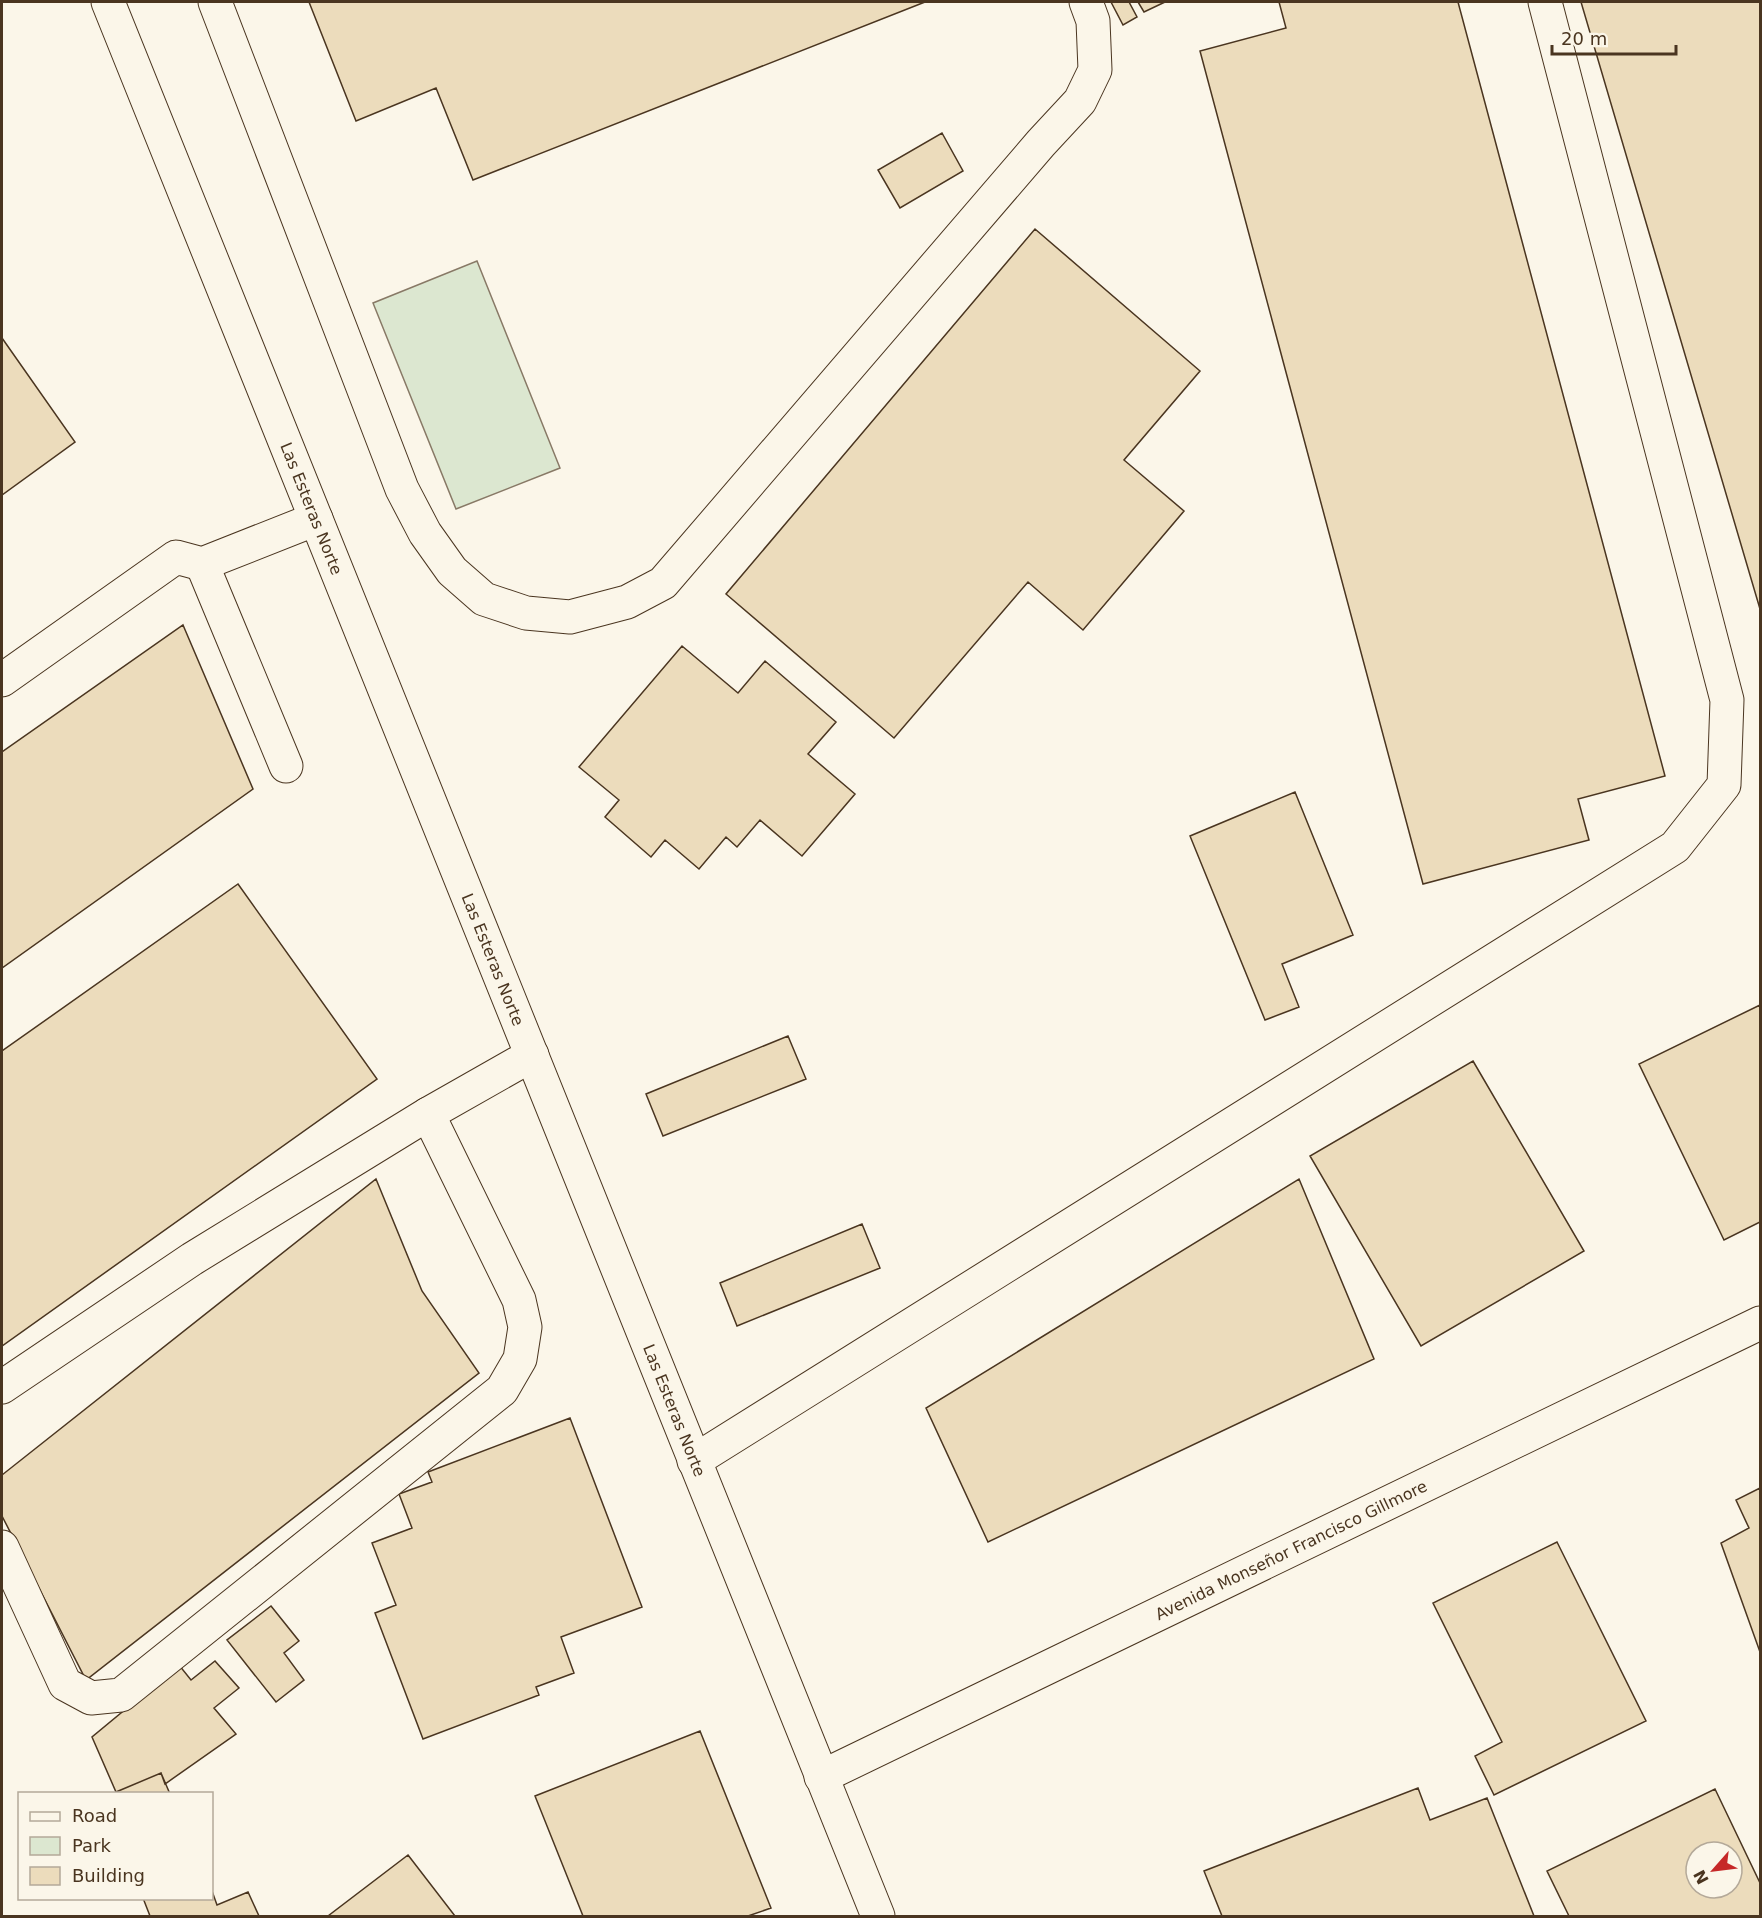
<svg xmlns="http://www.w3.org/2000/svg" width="1762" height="1918" font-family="'DejaVu Sans',sans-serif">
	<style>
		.green { fill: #dce7d0; stroke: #887966; stroke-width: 1.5 }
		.building { fill: #ecdcbc; stroke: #4a3520; stroke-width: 1.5; fill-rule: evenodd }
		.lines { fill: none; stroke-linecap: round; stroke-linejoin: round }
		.minor-casing { stroke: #4a3520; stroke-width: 35 }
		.minor { stroke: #fbf6e9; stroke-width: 33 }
		.labels { text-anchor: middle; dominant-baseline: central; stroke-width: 4.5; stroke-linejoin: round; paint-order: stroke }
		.street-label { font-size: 16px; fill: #4a3520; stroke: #fbf6e9 }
	</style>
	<rect width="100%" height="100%" fill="#fbf6e9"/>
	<path class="green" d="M 477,261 L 560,468 L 456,509 L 373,303 Z"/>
	<path class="building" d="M 309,2 L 925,2 L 473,180 L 436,88 L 356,121 Z
		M 1111,2 L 1129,2 L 1137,17 L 1123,25 Z
		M 1138,2 L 1165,2 L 1144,12 Z
		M 1279,2 L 1458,2 L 1665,776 L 1578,799 L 1589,840 L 1423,884 L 1200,51 L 1286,28 Z
		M 1581,2 L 1760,2 L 1760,609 Z
		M 942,133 L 963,171 L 900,208 L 878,170 Z
		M 1035,229 L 1200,371 L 1124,460 L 1184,511 L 1083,630 L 1028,582 L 894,738 L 726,594 Z
		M 2,338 L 75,442 L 2,495 Z
		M 183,625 L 253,789 L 2,968 L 2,752 Z
		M 682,646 L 738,693 L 765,661 L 836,722 L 808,754 L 855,794 L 802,856 L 760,820 L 737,847 L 726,837 L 699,869 L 665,840 L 651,857 L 605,817 L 619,800 L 579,767 Z
		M 1295,792 L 1353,935 L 1282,964 L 1299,1007 L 1265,1020 L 1190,836 Z
		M 238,884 L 377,1079 L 2,1346 L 2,1051 Z
		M 1760,1005 L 1760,1222 L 1724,1240 L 1639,1064 Z
		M 788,1036 L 806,1079 L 663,1136 L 646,1094 Z
		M 1473,1061 L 1584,1251 L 1421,1346 L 1310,1156 Z
		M 376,1179 L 422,1291 L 479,1373 L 86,1680 L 2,1516 L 2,1475 Z
		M 1299,1179 L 1374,1359 L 988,1542 L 926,1408 Z
		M 862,1224 L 880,1268 L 737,1326 L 720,1283 Z
		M 570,1418 L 642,1607 L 561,1637 L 574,1673 L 536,1687 L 539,1695 L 423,1739 L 375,1613 L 396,1605 L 372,1543 L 412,1528 L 399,1494 L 432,1482 L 428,1472 Z
		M 1760,1488 L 1760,1652 L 1721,1543 L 1749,1528 L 1736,1500 Z
		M 1557,1542 L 1646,1721 L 1494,1795 L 1475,1756 L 1502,1742 L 1433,1603 Z
		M 271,1606 L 299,1641 L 284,1653 L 304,1680 L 276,1702 L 227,1640 Z
		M 215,1661 L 239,1688 L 214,1708 L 236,1734 L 165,1784 L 161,1773 L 116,1792 L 92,1737 L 179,1665 L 191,1680 Z
		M 700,1731 L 771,1908 L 748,1916 L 583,1916 L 535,1796 Z
		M 161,1773 L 170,1794 L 113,1794 L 116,1792 Z
		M 1418,1788 L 1430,1820 L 1487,1798 L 1534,1916 L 1222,1916 L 1204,1871 Z
		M 1715,1789 L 1760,1883 L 1760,1916 L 1569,1916 L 1547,1871 ZM 1696,1852 L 1732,1852 L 1732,1888 L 1696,1888 Z
		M 408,1855 L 455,1916 L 328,1916 Z
		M 212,1891 L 217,1905 L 248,1892 L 259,1916 L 150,1916 L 143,1898 L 212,1898 Z"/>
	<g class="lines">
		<defs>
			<g id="minor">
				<path id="s1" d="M 108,2 L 878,1916"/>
				<path d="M 215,2 L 402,489 L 425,533 L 452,571 L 484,599 L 526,613 L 570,617 L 627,602 L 663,583 L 1041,143 L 1080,101 L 1095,70 L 1093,21 L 1086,2"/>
				<path d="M 202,564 L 286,766"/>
				<path d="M 2,680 L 176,557 L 202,564 L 316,519"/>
				<path d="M 2,1387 L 192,1259 L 428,1114 L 532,1055"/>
				<path d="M 694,1461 L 1675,847 L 1724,785 L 1727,700 L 1545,2"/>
				<path d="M 2,1547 L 65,1684 L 91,1698 L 121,1695 L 502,1390 L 520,1359 L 525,1327 L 519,1300 L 428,1114"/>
				<path id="s2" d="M 821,1777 L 1760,1323"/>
			</g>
		</defs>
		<use href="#minor" class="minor-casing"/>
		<use href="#minor" class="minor"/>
	</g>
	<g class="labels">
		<g class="street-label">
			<text stroke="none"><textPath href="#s1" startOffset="546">Las Esteras Norte</textPath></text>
			<text stroke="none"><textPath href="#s1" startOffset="1032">Las Esteras Norte</textPath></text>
			<text stroke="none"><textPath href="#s1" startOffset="1518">Las Esteras Norte</textPath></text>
			<text stroke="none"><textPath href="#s2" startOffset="522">Avenida Monseñor Francisco Gillmore</textPath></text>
		</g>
	</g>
	<rect width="1762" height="1918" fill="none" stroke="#4a3520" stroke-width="6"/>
	<rect x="18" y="1792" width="195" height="108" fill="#fbf6e9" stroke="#b4a999" stroke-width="1.5"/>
	<rect x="30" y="1812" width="30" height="9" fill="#fbf6e9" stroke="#b4a999" stroke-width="1.5"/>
	<text x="72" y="1822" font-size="18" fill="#4a3520">Road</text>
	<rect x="30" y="1837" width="30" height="18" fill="#dce7d0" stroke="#b4a999" stroke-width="1.5"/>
	<text x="72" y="1852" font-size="18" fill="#4a3520">Park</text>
	<rect x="30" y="1867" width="30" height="18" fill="#ecdcbc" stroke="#b4a999" stroke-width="1.5"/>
	<text x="72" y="1882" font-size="18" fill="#4a3520">Building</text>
	<g transform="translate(1714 1870) rotate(242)"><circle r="28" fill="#fbf6e9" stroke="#b4a999" stroke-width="1.5"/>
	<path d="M0-4.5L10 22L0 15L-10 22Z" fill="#c62828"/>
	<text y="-9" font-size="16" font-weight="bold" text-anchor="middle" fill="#4a3520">N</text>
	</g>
	<path d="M1552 45v9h124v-9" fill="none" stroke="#4a3520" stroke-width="3"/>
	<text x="1561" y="45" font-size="18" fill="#4a3520" stroke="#fbf6e9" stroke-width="4.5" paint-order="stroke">20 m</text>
</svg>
